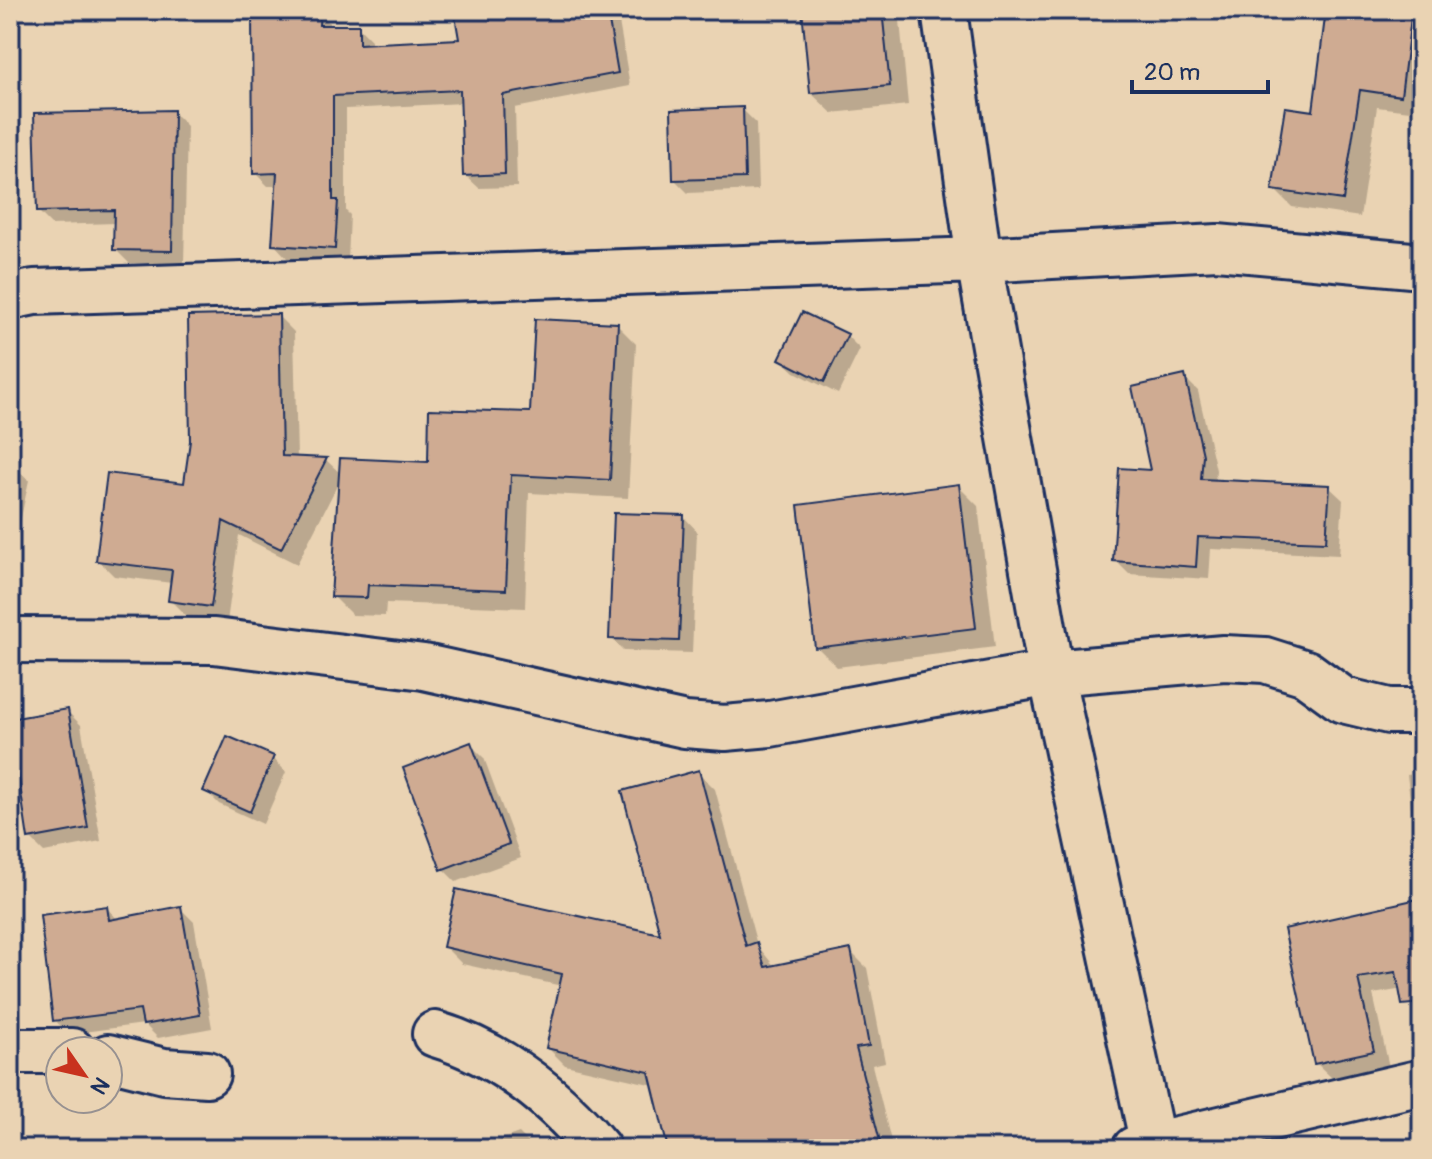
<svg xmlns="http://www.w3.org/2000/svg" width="1432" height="1159" font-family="Pangolin,sans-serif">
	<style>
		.shadow { fill: #0003 }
		.building { fill: #cfab92; stroke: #1b2f5e; stroke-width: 2 }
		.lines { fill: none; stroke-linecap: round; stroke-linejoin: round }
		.minor-casing { stroke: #1b2f5e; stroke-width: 50 }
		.minor { stroke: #ead3b3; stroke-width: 44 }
	</style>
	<rect width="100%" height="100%" fill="#ead3b3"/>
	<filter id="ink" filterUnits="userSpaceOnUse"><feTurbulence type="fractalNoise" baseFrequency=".0125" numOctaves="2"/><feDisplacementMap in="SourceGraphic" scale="16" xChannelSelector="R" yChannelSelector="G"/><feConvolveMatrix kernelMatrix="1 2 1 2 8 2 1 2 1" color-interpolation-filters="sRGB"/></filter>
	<g filter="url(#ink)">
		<path class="shadow" d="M 456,10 L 617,10 L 630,86 L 515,108 L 517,187 L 479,188 L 465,175 L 463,103 L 346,109 L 346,211 L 350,215 L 348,261 L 287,258 L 274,244 L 278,186 L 268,186 L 255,173 L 319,12 L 333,27 L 358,27 L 371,40 L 371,46 L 461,41 Z
			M 805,10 L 899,10 L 908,105 L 832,113 L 812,94 Z
			M 1328,10 L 1422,10 L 1422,82 L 1418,112 L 1377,107 L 1360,217 L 1292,207 L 1274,189 L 1315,113 Z
			M 742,109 L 756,123 L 758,190 L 688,193 L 675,180 Z
			M 173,112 L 187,126 L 184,264 L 129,263 L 115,249 L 116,223 L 52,225 L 38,211 Z
			M 278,316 L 294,332 L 297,458 L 326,460 L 341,474 L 429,464 L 532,414 L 617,325 L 636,344 L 628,498 L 529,493 L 525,608 L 386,603 L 385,616 L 352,615 L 333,596 L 341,478 L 297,564 L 239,535 L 227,622 L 186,616 L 170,600 L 172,583 L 114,576 L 98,560 L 186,485 Z
			M 847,336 L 860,349 L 838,394 L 795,372 L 781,359 Z
			M 1184,377 L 1198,391 L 1216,470 L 1215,482 L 1329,487 L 1343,500 L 1339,555 L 1211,549 L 1209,579 L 1129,574 L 1115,560 L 1152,472 Z
			M 10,463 L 29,480 L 15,546 L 10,545 Z
			M 958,486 L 978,506 L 995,647 L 837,667 L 817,647 Z
			M 684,517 L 697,531 L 692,653 L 624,651 L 611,638 Z
			M 67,711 L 81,725 L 101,841 L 44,852 L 30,838 L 10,721 Z
			M 470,744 L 484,758 L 521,858 L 456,882 L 443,869 Z
			M 273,758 L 286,772 L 263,824 L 219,804 L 205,790 Z
			M 698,772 L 715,789 L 757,945 L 775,967 L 851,952 L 867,968 L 885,1062 L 872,1065 L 893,1149 L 670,1149 L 654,1085 L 565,1065 L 548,1048 L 562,986 L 462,964 L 445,947 L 663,937 Z
			M 1422,773 L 1422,898 L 1407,775 Z
			M 1422,899 L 1422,986 L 1373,994 L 1389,1067 L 1333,1079 L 1316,1063 L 1287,931 Z
			M 107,908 L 118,920 L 180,908 L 194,922 L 212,1028 L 158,1038 L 144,1024 L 68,1034 L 55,1020 Z
			M 519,1133 L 535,1149 L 474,1149 Z"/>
		<path class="building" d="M 252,10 L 320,10 L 319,25 L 359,25 L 359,44 L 459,39 L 454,10 L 607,10 L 618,73 L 503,95 L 505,174 L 463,176 L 460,90 L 333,96 L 333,200 L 338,200 L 335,249 L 272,245 L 277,173 L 253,174 Z
			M 802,10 L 882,10 L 890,86 L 810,93 Z
			M 1326,10 L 1412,10 L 1401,96 L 1360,90 L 1343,200 L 1272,190 L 1285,107 L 1313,111 Z
			M 743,107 L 745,178 L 673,180 L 671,110 Z
			M 174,110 L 172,251 L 113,250 L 114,210 L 37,212 L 34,113 Z
			M 802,312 L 848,334 L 824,382 L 779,359 Z
			M 279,314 L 282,456 L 327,458 L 281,549 L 223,521 L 211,607 L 168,601 L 172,570 L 96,561 L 107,473 L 184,483 L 190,441 L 188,316 Z
			M 535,319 L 618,323 L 610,480 L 511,475 L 506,590 L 368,585 L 367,598 L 331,597 L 340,458 L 428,462 L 429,409 L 530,412 Z
			M 1185,375 L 1203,455 L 1201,479 L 1330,485 L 1326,542 L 1198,537 L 1196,567 L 1113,561 L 1119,468 L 1150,470 L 1132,387 Z
			M 959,484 L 976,628 L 815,648 L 798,505 Z
			M 614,513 L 684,515 L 679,641 L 609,639 Z
			M 68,709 L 88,828 L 28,839 L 10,719 Z
			M 227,736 L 274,756 L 250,812 L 203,791 Z
			M 471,742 L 509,844 L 441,870 L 403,768 Z
			M 699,770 L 746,946 L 757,942 L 765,967 L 851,949 L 869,1046 L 856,1048 L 882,1149 L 668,1149 L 649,1072 L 546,1048 L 562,974 L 443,947 L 456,889 L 660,934 L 622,791 Z
			M 1422,898 L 1422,1003 L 1402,1005 L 1396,972 L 1358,978 L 1374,1051 L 1314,1064 L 1284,929 Z
			M 107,906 L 109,920 L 181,906 L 200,1015 L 143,1025 L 140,1010 L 53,1021 L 40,915 Z"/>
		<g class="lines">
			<defs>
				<path id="minor" d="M 944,10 L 979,260 L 1051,673 L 1153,1145
					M 10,297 L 34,292 L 979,260 L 1217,247 L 1422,266
					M 10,640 L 214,641 L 424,667 L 685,725 L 725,728 L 770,724 L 1051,673 L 1224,658 L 1265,660 L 1306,673 L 1343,700 L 1389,711 L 1422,711
					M 435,1034 C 502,1054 554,1096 598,1149
					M 10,1051 L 72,1051
					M 108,1057 L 164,1071 L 207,1074
					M 1135,1149 L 1422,1082"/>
			</defs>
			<use href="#minor" class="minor-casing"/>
			<use href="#minor" class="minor"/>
		</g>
	</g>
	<rect width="1432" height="1159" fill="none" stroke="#ead3b3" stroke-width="40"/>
	<rect x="20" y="20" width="1392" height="1119" fill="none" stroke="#1b2f5e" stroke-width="3" filter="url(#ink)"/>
	<g transform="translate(84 1075) rotate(124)"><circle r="38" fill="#ead3b3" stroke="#979191" stroke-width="2"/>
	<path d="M0-6L14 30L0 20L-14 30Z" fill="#c8321e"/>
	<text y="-12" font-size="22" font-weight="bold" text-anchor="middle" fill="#1b2f5e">N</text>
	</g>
	<path d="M1132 80v12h136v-12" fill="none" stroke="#1b2f5e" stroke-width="4"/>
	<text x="1144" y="80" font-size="24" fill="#1b2f5e" stroke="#ead3b3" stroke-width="6" paint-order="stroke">20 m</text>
</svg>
